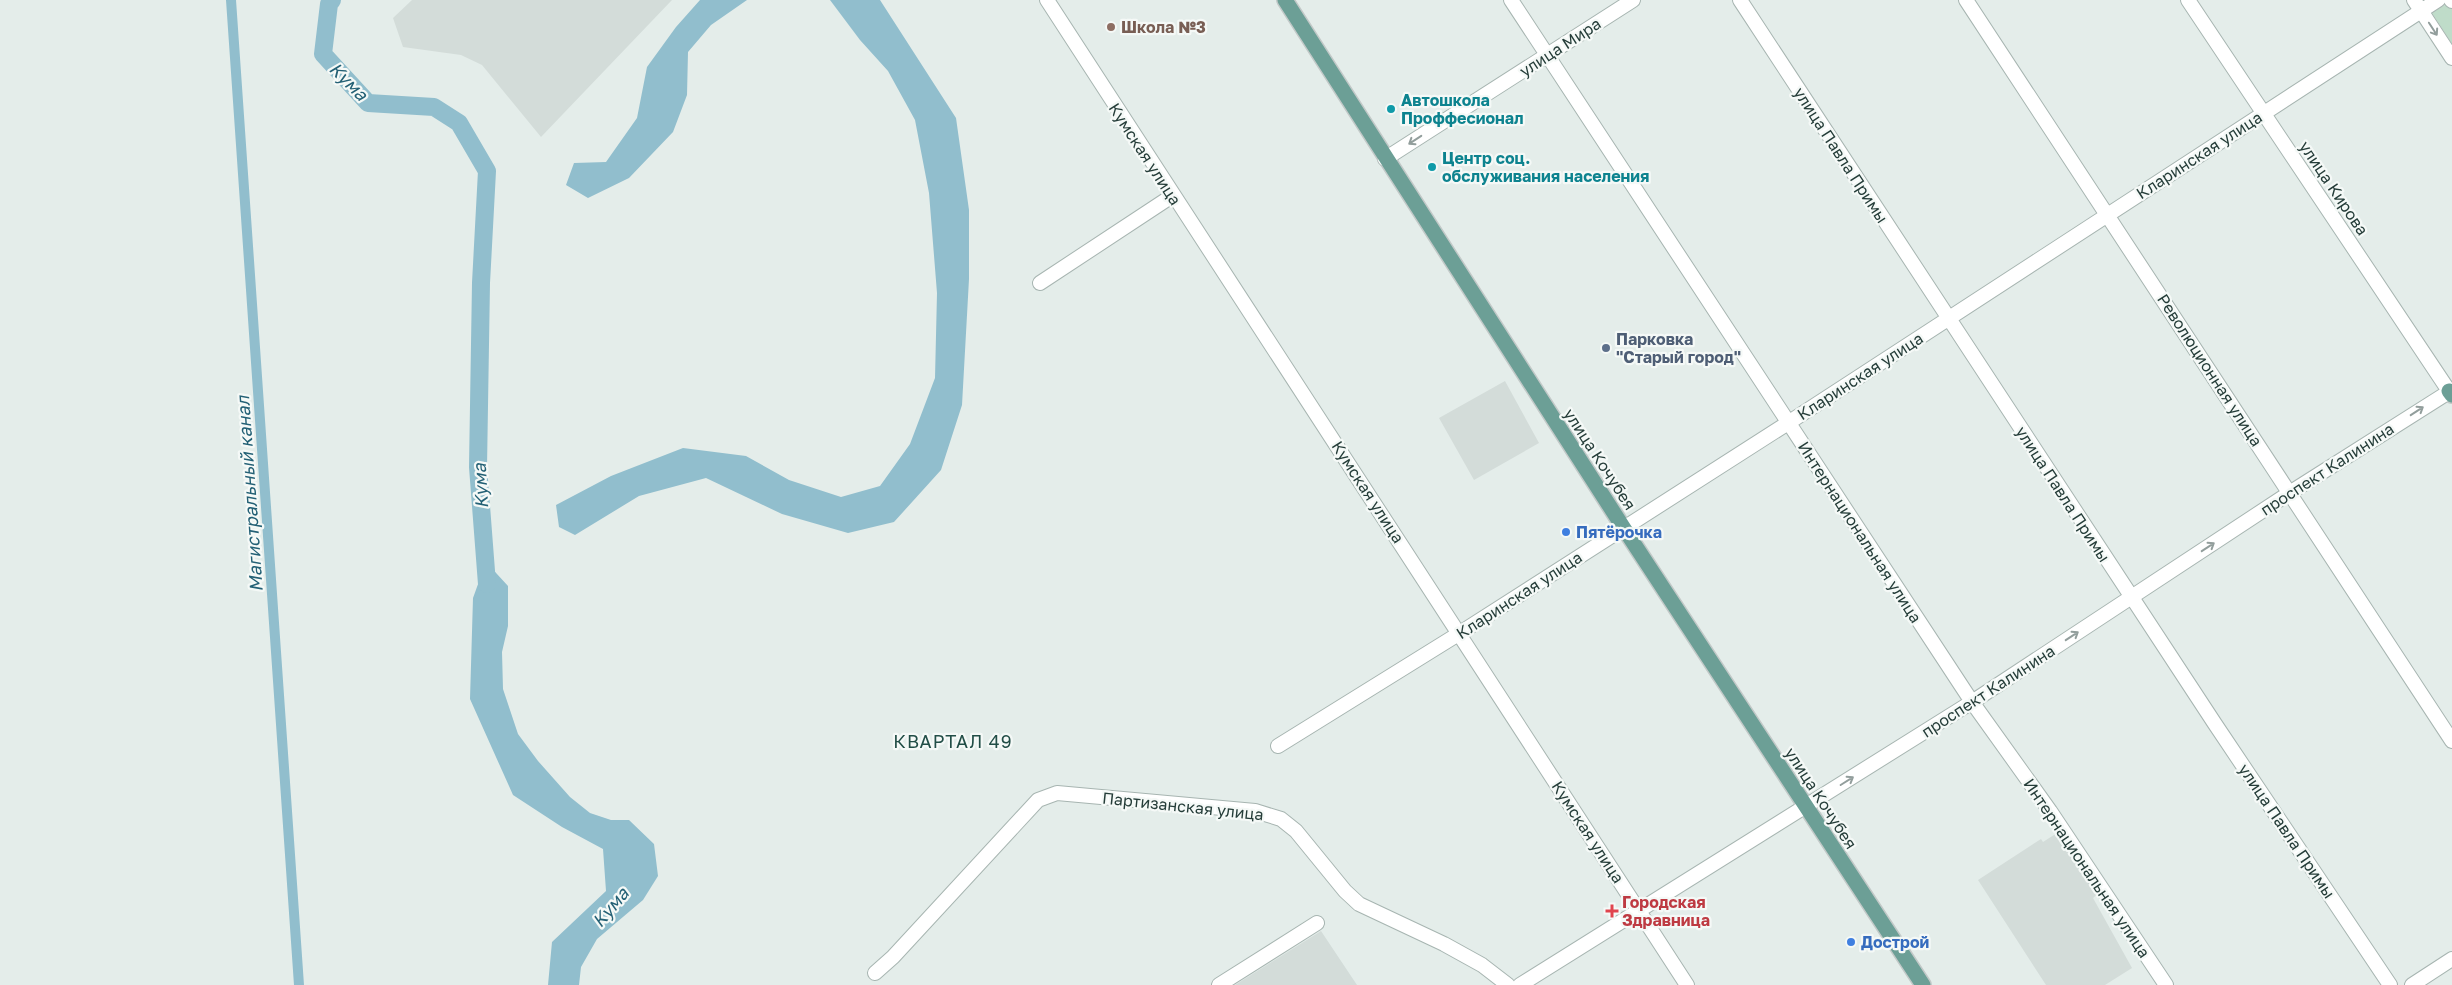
<svg xmlns="http://www.w3.org/2000/svg" width="2452" height="985" font-family="'Golos Text',sans-serif">
	<style>
		.built { fill: #d3dcd9 }
		.green { fill: #bfdcc9 }
		.water { fill: #91becd }
		.lines { fill: none; stroke-linecap: round; stroke-linejoin: round }
		.canal { stroke: #91becd; stroke-width: 10 }
		.river { stroke: #91becd; stroke-width: 18 }
		.minor-casing { stroke: #a7b5b1; stroke-width: 16 }
		.major-casing { stroke: #c2c9c8; stroke-width: 18 }
		.minor { stroke: #fff; stroke-width: 14 }
		.major { stroke: #6c9f96; stroke-width: 15 }
		.oneway { stroke: #929e9c }
		.education-dot { fill: #8d6e63; stroke: #f5f9f7; stroke-width: 2 }
		.culture-dot { fill: #0f9aa8; stroke: #f5f9f7; stroke-width: 2 }
		.service-dot { fill: #5c6f8a; stroke: #f5f9f7; stroke-width: 2 }
		.shop-dot { fill: #3f7fe0; stroke: #f5f9f7; stroke-width: 2 }
		.health-dot { fill: #e0444e; stroke: #f5f9f7; stroke-width: 2 }
		.labels { text-anchor: middle; dominant-baseline: central; stroke-width: 4.5; stroke-linejoin: round; paint-order: stroke }
		.education-label { font-size: 16px; font-weight: bold; fill: #785e54; stroke: #f5f9f7; text-anchor: start }
		.street-label { font-size: 16px; fill: #253d39; stroke: #f5f9f7 }
		.culture-label { font-size: 16px; font-weight: bold; fill: #0d838f; stroke: #f5f9f7; text-anchor: start }
		.service-label { font-size: 16px; font-weight: bold; fill: #4e5e75; stroke: #f5f9f7; text-anchor: start }
		.shop-label { font-size: 16px; font-weight: bold; fill: #366cbe; stroke: #f5f9f7; text-anchor: start }
		.health-label { font-size: 16px; font-weight: bold; fill: #be3a42; stroke: #f5f9f7; text-anchor: start }
		.water-label { font-size: 18px; font-style: italic; fill: #236075; stroke: #f5f9f7 }
		.neighbourhood-label { font-size: 18px; letter-spacing: 1px; fill: #224e47; stroke: #f5f9f7 }
	</style>
	<rect width="100%" height="100%" fill="#e4edea"/>
	<path class="built" d="M 412,0 L 672,0 L 541,137 L 482,65 L 461,55 L 403,47 L 393,18 Z
		M 1505,381 L 1539,443 L 1474,480 L 1439,418 Z
		M 2057,833 L 2099,893 L 2093,898 L 2132,968 L 2105,985 L 2046,985 L 1978,880 L 2041,839 L 2043,842 Z
		M 1321,931 L 1357,985 L 1234,985 L 1235,985 Z"/>
	<path class="green" d="M 2448,3 L 2452,9 L 2452,44 L 2432,13 Z"/>
	<path class="water" d="M 700,0 L 747,0 L 711,25 L 688,52 L 687,95 L 673,132 L 629,178 L 588,198 L 566,185 L 574,163 L 606,162 L 637,118 L 647,67 L 676,27 Z
		M 830,0 L 880,0 L 956,118 L 969,210 L 969,279 L 962,405 L 941,470 L 894,522 L 848,533 L 782,514 L 706,478 L 639,496 L 575,535 L 559,527 L 556,505 L 611,476 L 683,448 L 746,456 L 789,480 L 841,497 L 880,486 L 910,444 L 935,378 L 937,293 L 929,193 L 915,120 L 888,71 L 860,40 Z
		M 486,562 L 508,586 L 508,626 L 502,652 L 503,689 L 518,734 L 538,761 L 570,797 L 590,813 L 611,820 L 629,820 L 654,844 L 658,876 L 643,900 L 597,939 L 581,967 L 579,985 L 548,985 L 552,942 L 606,891 L 603,849 L 562,827 L 513,795 L 470,699 L 473,598 Z"/>
	<g class="lines">
		<path class="canal" d="M 231,0 L 299,985"/>
		<path class="river" d="M 332,0 L 329,4 L 323,54 L 368,103 L 434,107 L 459,123 L 487,171 L 481,283 L 478,467 L 487,584"/>
		<defs>
			<path id="minor" d="M 1047,0 L 1687,985
				M 1511,0 L 1972,702 L 2050,811 L 2166,985
				M 1740,0 L 2215,724 L 2390,985
				M 1966,0 L 2452,741
				M 2188,0 L 2449,391
				M 2414,0 L 2452,58
				M 2451,0 L 2452,1
				M 1385,159 L 1633,0
				M 1040,283 L 1172,196
				M 1278,746 L 1460,633 L 1788,423 L 2438,0
				M 875,973 L 893,957 L 1038,800 L 1057,793 L 1255,811 L 1281,819 L 1296,831 L 1345,891 L 1359,904 L 1444,944 L 1482,965 L 1508,985
				M 1219,985 L 1317,923
				M 1520,985 L 1972,702 L 2291,492 L 2452,390
				M 2412,985 L 2452,959"/>
			<path id="major" d="M 1285,0 L 1623,527 L 1923,985
				M 2449,391 L 2452,395"/>
		</defs>
		<use href="#minor" class="minor-casing"/>
		<use href="#major" class="major-casing"/>
		<use href="#minor" class="minor"/>
		<use href="#major" class="major"/>
	</g>
	<defs><path id="oneway-shaft" d="M-6 0H5M1.5-3L5.5 0L1.5 3" fill="none" stroke-width="1.6" stroke-linecap="round" stroke-linejoin="round" transform="scale(1.25)"/></defs>
	<g class="oneway">
		<use href="#oneway-shaft" transform="translate(2433 29) rotate(57)"/>
		<use href="#oneway-shaft" transform="translate(1415 140) rotate(147)"/>
		<use href="#oneway-shaft" transform="translate(2417 411) rotate(-33)"/>
		<use href="#oneway-shaft" transform="translate(2208 547) rotate(-33)"/>
		<use href="#oneway-shaft" transform="translate(2072 636) rotate(-33)"/>
		<use href="#oneway-shaft" transform="translate(1847 781) rotate(-32)"/>
	</g>
	<circle class="education-dot" cx="1111" cy="27" r="5"/>
	<g class="culture-dot">
		<circle cx="1391" cy="109" r="5"/>
		<circle cx="1432" cy="167" r="5"/>
	</g>
	<circle class="service-dot" cx="1606" cy="348" r="5"/>
	<g class="shop-dot">
		<circle cx="1566" cy="532" r="5"/>
		<circle cx="1851" cy="942" r="5"/>
	</g>
	<path class="health-dot" d="M1609.5 903.5h5v5h5v5h-5v5h-5v-5h-5v-5h5z"/>
	<g class="labels">
		<g class="education-label">
			<text x="1121" y="27">Школа №3</text>
		</g>
		<g class="street-label">
			<text transform="translate(1560 47) rotate(-33)">улица Мира</text>
			<text transform="translate(1145 154) rotate(57)">Кумская улица</text>
			<text transform="translate(1841 155) rotate(57)">улица Павла Примы</text>
			<text transform="translate(2199 155) rotate(-33)">Кларинская улица</text>
			<text transform="translate(2334 188) rotate(56)">улица Кирова</text>
			<text transform="translate(2210 370) rotate(57)">Революционная улица</text>
			<text transform="translate(1860 376) rotate(-33)">Кларинская улица</text>
			<text transform="translate(1600 459) rotate(57)">улица Кочубея</text>
			<text transform="translate(2327 469) rotate(-33)">проспект Калинина</text>
			<text transform="translate(1368 492) rotate(57)">Кумская улица</text>
			<text transform="translate(2063 494) rotate(57)">улица Павла Примы</text>
			<text transform="translate(1860 532) rotate(57)">Интернациональная улица</text>
			<text transform="translate(1519 595) rotate(-33)">Кларинская улица</text>
			<text transform="translate(1988 691) rotate(-33)">проспект Калинина</text>
			<text transform="translate(1821 798) rotate(57)">улица Кочубея</text>
			<text transform="translate(1183 806) rotate(6)">Партизанская улица</text>
			<text transform="translate(2287 831) rotate(56)">улица Павла Примы</text>
			<text transform="translate(1588 832) rotate(57)">Кумская улица</text>
			<text transform="translate(2087 868) rotate(56)">Интернациональная улица</text>
		</g>
		<g class="culture-label">
			<text x="1401" y="100">Автошкола<tspan x="1401" dy="18">Проффесионал</tspan></text>
			<text x="1442" y="158">Центр соц.<tspan x="1442" dy="18">обслуживания населения</tspan></text>
		</g>
		<g class="service-label">
			<text x="1616" y="339">Парковка<tspan x="1616" dy="18">"Старый город"</tspan></text>
		</g>
		<g class="shop-label">
			<text x="1576" y="532">Пятёрочка</text>
			<text x="1861" y="942">Дострой</text>
		</g>
		<g class="health-label">
			<text x="1622" y="902">Городская<tspan x="1622" dy="18">Здравница</tspan></text>
		</g>
		<g class="water-label">
			<text transform="translate(349 81) rotate(45)">Кума</text>
			<text transform="translate(480 486) rotate(-93)">Кума</text>
			<text transform="translate(249 494) rotate(-94)">Магистральный канал</text>
			<text transform="translate(610 907) rotate(-50)">Кума</text>
		</g>
		<g class="neighbourhood-label">
			<text x="953" y="741">КВАРТАЛ 49</text>
		</g>
	</g>
</svg>
